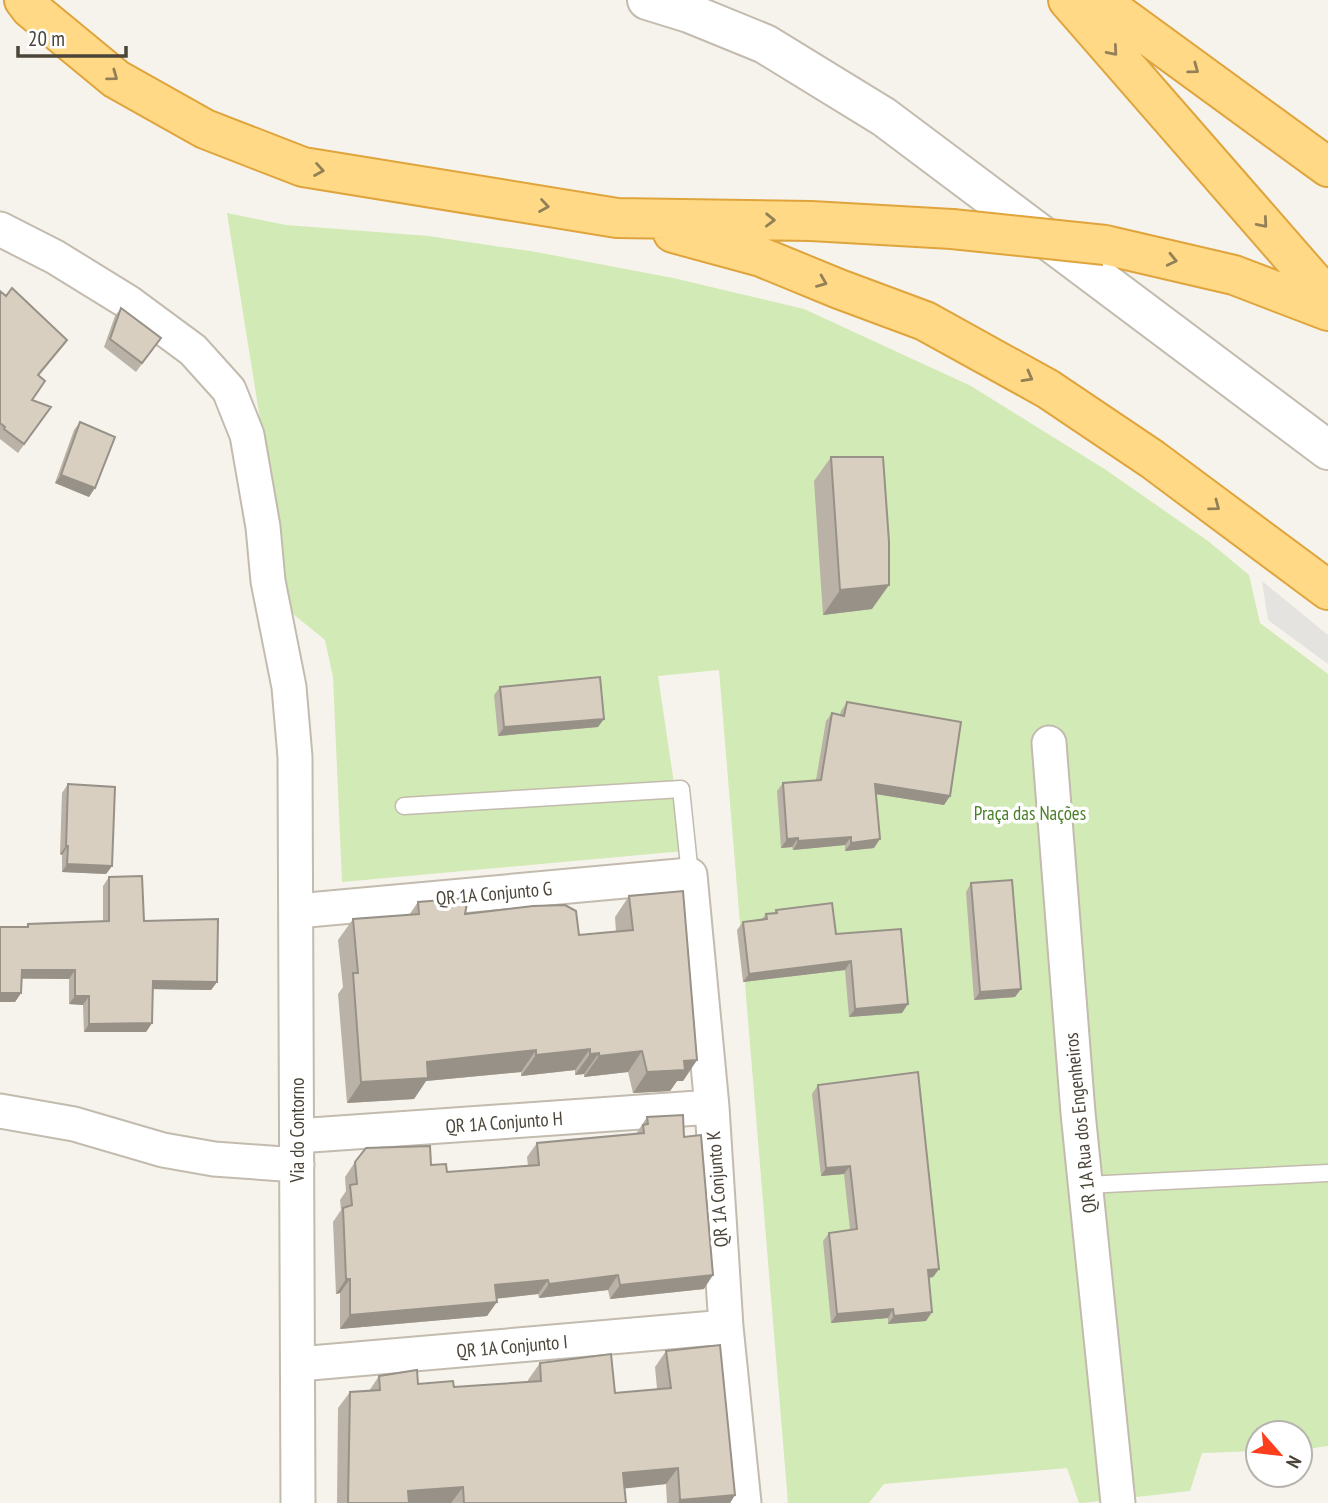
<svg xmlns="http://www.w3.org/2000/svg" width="1328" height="1503" font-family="'PT Sans Narrow',sans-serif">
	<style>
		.green { fill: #d2eab5 }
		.parking { fill: #e5e3e0 }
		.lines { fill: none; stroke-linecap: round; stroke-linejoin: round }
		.service-casing { stroke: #c2bbae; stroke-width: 19 }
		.minor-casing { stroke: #c2bbae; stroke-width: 37 }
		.tertiary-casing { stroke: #c2bbae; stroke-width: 42 }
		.trunk-casing { stroke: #e0a43c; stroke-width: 42 }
		.service { stroke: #fff; stroke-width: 16 }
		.minor { stroke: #fff; stroke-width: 33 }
		.tertiary { stroke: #fff; stroke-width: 38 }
		.trunk { stroke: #ffd985; stroke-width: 38 }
		.trunk-bridge-casing { stroke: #e0a43c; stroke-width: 42; stroke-linecap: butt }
		.trunk-bridge { stroke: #ffd985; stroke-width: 38 }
		.wall { fill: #bab2a6 }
		.shaded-wall { fill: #979187 }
		.building { fill: #d8cfc1; stroke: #979187; stroke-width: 2 }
		.oneway { stroke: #938057 }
		.labels { text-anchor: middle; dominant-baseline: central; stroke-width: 7; stroke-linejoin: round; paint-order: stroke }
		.park-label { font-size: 19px; fill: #4a7f2a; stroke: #fff }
		.street-label { font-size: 19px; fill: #4b4439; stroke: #fff }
	</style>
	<rect width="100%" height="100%" fill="#f6f3ec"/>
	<path class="green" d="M 227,213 L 286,225 L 428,236 L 536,252 L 673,278 L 804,309 L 971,386 L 1106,470 L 1208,541 L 1249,575 L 1260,623 L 1328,674 L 1328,1446 L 1300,1450 L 1300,1433 L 1258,1433 L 1258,1451 L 1202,1453 L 1190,1491 L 1082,1503 L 1079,1503 L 1067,1468 L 884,1484 L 869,1503 L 788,1503 L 719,670 L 658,676 L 684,851 L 342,882 L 333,677 L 325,640 L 287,609 L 260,419 Z"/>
	<path class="parking" d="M 1262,581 L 1328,635 L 1328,664 L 1268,620 Z"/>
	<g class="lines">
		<defs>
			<path id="service" d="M 404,806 L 681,789 L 690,875
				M 1086,1185 L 1328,1173"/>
			<path id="minor" d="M 0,229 L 55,257 L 128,302 L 193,350 L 229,390 L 247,435 L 263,527 L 268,581 L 289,687 L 295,757 L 298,1503
				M 1049,743 L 1078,1113 L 1118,1503
				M 297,911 L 690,875 L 712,1107 L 726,1327 L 744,1503
				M 0,1111 L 74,1124 L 163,1150 L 214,1159 L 297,1165
				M 297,1136 L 712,1107
				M 299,1364 L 726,1327"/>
			<path id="tertiary" d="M 647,0 L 689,13 L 765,44 L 884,117 L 1328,450"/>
			<path id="trunk" d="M 24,0 L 30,8 L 116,79 L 205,129 L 303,167 L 617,218 L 811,221 L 952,229
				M 1068,0 L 1328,298
				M 1099,0 L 1328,167
				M 673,233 L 761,257 L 839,289 L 925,321 L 1048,389 L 1152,459 L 1328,590
				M 1105,245 L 1234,275 L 1328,311"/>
		</defs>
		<use href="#service" class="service-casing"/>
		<use href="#minor" class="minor-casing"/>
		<use href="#tertiary" class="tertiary-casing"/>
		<use href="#trunk" class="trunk-casing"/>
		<use href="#service" class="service"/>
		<use href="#minor" class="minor"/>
		<use href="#tertiary" class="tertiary"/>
		<use href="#trunk" class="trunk"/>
		<defs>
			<path id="trunk-bridge" d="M 952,229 L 1105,245"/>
		</defs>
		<use href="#trunk-bridge" class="trunk-bridge-casing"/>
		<use href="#trunk-bridge" class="trunk-bridge"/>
	</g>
	<path class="wall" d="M 0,291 L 67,340 L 38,376 L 32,400 L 51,407 L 18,453 L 0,439 Z
		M 121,308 L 161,338 L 136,372 L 104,347 L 115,316 Z
		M 80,422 L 89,497 L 55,483 L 74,430 Z
		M 831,457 L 872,609 L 823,615 L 814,481 Z
		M 500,687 L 598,727 L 498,736 L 494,695 Z
		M 847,702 L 950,796 L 944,805 L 876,794 L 874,848 L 845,851 L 845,845 L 793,850 L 792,847 L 781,848 L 777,791 L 783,783 L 816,780 L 826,721 L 832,713 L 840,715 L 841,711 Z
		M 68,784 L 112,866 L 106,874 L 62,872 L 62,855 L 60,854 L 62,793 Z
		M 109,877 L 144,921 L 217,982 L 211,990 L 153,989 L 152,1023 L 146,1032 L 84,1032 L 83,1005 L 69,1004 L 69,979 L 22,979 L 21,993 L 15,1002 L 0,1002 L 0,927 L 26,927 L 28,924 L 103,922 L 103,886 Z
		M 971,883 L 1015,997 L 974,1000 L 966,892 Z
		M 629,896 L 697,1060 L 683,1081 L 677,1081 L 670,1091 L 633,1093 L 628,1072 L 584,1077 L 584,1074 L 575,1075 L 575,1070 L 521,1076 L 521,1072 L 426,1081 L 414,1099 L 347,1103 L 338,994 L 343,987 L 338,940 L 353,919 L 409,915 L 418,902 L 465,914 L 579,935 L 616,932 L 615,917 Z
		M 776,910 L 836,934 L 902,1013 L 849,1017 L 845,970 L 743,982 L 737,930 L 743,922 L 762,919 L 766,914 L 774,913 Z
		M 818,1085 L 939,1269 L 933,1277 L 928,1278 L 926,1321 L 888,1324 L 888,1318 L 831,1323 L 823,1241 L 829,1233 L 850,1230 L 844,1174 L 821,1176 L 812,1094 Z
		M 647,1117 L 684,1137 L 704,1289 L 610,1299 L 608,1290 L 539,1298 L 538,1294 L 497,1298 L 487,1316 L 340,1329 L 340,1293 L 336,1294 L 333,1222 L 341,1210 L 340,1200 L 346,1191 L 345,1177 L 355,1162 L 431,1165 L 447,1172 L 528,1166 L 527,1157 L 537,1143 L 636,1134 Z
		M 666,1351 L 735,1495 L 730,1503 L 667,1503 L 666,1484 L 624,1488 L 626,1503 L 337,1503 L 338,1408 L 350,1392 L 369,1391 L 379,1376 L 418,1384 L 454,1387 L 528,1382 L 528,1380 L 540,1363 L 615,1393 L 657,1389 L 655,1367 Z"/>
	<path class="shaded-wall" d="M 61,475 L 95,488 L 89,497 L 55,483 Z
		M 889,585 L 872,609 L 823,615 L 840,590 Z
		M 604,719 L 598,727 L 498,736 L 504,727 Z
		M 875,784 L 950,796 L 944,805 L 869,793 Z
		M 851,837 L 845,845 L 793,850 L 798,841 Z
		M 798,838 L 792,847 L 781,848 L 787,839 Z
		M 880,839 L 874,848 L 845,851 L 851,843 Z
		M 66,846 L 68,846 L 62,855 L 60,854 Z
		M 67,864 L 112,866 L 106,874 L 62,872 Z
		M 851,961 L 845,970 L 743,982 L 749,974 Z
		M 22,970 L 75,970 L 69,979 L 16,978 Z
		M 153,981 L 217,982 L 211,990 L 147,989 Z
		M 1021,989 L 1015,997 L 974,1000 L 980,992 Z
		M 0,993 L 21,993 L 15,1002 L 0,1002 Z
		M 75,996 L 89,996 L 83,1005 L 69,1004 Z
		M 908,1004 L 902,1013 L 849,1017 L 855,1009 Z
		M 152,1023 L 146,1032 L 84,1032 L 89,1024 Z
		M 590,1049 L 575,1070 L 521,1076 L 536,1055 Z
		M 536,1050 L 521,1072 L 426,1081 L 414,1099 L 347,1103 L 361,1082 L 427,1062 Z
		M 642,1051 L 628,1072 L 584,1077 L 599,1056 Z
		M 599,1053 L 584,1074 L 575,1075 L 590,1054 Z
		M 697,1060 L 683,1081 L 677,1081 L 670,1091 L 633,1093 L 647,1072 L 684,1061 Z
		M 850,1166 L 844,1174 L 821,1176 L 826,1168 Z
		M 939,1269 L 933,1277 L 922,1279 L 928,1270 Z
		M 618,1275 L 608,1290 L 539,1298 L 549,1284 Z
		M 713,1275 L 704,1289 L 610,1299 L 620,1285 Z
		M 346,1279 L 350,1279 L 340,1293 L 336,1294 Z
		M 548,1280 L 538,1294 L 485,1300 L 495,1285 Z
		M 497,1302 L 487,1316 L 340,1329 L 350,1315 Z
		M 893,1309 L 888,1318 L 831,1323 L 837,1314 Z
		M 932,1312 L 926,1321 L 888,1324 L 894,1316 Z
		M 678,1468 L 666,1484 L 611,1490 L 623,1473 Z
		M 463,1487 L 451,1503 L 399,1503 L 408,1491 Z
		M 735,1495 L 730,1503 L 678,1503 L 680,1500 Z"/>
	<path class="building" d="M 12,288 L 67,340 L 38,375 L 45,381 L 32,400 L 51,407 L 24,444 L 4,429 L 5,427 L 0,423 L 0,291 L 6,296 Z
		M 121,308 L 161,338 L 142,363 L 110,339 Z
		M 80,422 L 115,437 L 95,488 L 61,475 Z
		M 831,457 L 883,457 L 889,542 L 889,585 L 840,590 Z
		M 600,677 L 604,719 L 504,727 L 500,687 Z
		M 847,702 L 961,722 L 950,796 L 875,784 L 880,839 L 851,843 L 851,837 L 798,841 L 798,838 L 787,839 L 783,783 L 821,780 L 832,713 L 844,716 Z
		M 68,784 L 115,787 L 112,866 L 67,864 L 68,846 L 66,846 Z
		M 142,876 L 144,921 L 218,919 L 217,982 L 153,981 L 152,1023 L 89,1024 L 89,996 L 75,996 L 75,970 L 22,970 L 21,993 L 0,993 L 0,927 L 28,927 L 28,924 L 109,921 L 109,877 Z
		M 1012,880 L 1021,989 L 980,992 L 971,883 Z
		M 683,891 L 697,1060 L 684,1061 L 685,1070 L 647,1072 L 642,1051 L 599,1056 L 599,1053 L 590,1054 L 590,1049 L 536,1055 L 536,1050 L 427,1062 L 428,1078 L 361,1082 L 353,973 L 358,973 L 353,919 L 419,914 L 418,902 L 468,898 L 465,914 L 533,906 L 565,905 L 576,911 L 579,935 L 633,930 L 629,896 Z
		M 832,903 L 836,934 L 901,929 L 908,1004 L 855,1009 L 851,961 L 749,974 L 743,922 L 767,919 L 766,914 L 777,913 L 776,910 Z
		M 918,1072 L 939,1269 L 928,1270 L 932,1312 L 894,1316 L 893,1309 L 837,1314 L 829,1233 L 857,1229 L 850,1166 L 826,1168 L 818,1085 Z
		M 683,1115 L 684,1137 L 701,1135 L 713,1275 L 620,1285 L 618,1275 L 549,1284 L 548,1280 L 495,1285 L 497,1302 L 350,1315 L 350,1279 L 346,1279 L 343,1208 L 352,1205 L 350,1185 L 357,1184 L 355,1162 L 366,1148 L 430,1146 L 431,1165 L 446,1164 L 447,1172 L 539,1165 L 537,1143 L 644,1133 L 643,1125 L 648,1124 L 647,1117 Z
		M 720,1345 L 735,1495 L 680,1500 L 678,1468 L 623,1473 L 626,1503 L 464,1503 L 463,1487 L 408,1491 L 409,1503 L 348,1503 L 350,1392 L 380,1390 L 379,1376 L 417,1370 L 418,1384 L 453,1381 L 454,1387 L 541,1381 L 540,1363 L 611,1354 L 615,1393 L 671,1388 L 666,1351 Z"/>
	<defs><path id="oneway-chevron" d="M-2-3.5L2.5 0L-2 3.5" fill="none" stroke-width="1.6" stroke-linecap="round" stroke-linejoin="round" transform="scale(1.75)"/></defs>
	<g class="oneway">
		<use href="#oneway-chevron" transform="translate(1113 51) rotate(49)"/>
		<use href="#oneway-chevron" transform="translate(1194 69) rotate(36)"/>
		<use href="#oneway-chevron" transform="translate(113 76) rotate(36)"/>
		<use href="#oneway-chevron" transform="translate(319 170) rotate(9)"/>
		<use href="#oneway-chevron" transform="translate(544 206) rotate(9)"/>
		<use href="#oneway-chevron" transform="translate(770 220) rotate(1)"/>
		<use href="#oneway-chevron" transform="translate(1263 223) rotate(49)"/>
		<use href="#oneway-chevron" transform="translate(1172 260) rotate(13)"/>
		<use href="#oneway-chevron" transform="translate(822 282) rotate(22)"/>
		<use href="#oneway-chevron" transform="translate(1028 377) rotate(29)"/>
		<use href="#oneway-chevron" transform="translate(1215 506) rotate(37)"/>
	</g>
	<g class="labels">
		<g class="park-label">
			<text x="1030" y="813">Praça das Nações</text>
		</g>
		<g class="street-label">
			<text transform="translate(494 893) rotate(-5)">QR 1A Conjunto G</text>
			<text transform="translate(504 1122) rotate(-4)">QR 1A Conjunto H</text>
			<text transform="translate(1080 1123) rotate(-96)">QR 1A Rua dos Engenheiros</text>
			<text transform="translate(297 1130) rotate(-90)">Via do Contorno</text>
			<text transform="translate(717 1189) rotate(-94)">QR 1A Conjunto K</text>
			<text transform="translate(512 1346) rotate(-5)">QR 1A Conjunto I</text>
		</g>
	</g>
	<g transform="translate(1279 1454) rotate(118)"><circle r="33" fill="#ffffff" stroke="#b7b4b0" stroke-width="2"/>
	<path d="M0-5L12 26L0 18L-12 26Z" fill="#fc3f1d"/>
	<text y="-10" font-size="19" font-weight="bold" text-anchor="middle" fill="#4b4439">N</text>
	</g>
	<path d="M18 46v10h108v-10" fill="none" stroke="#4b4439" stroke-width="3.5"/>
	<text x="28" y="46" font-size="21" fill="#4b4439" stroke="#ffffff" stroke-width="5" paint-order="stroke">20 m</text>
</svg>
